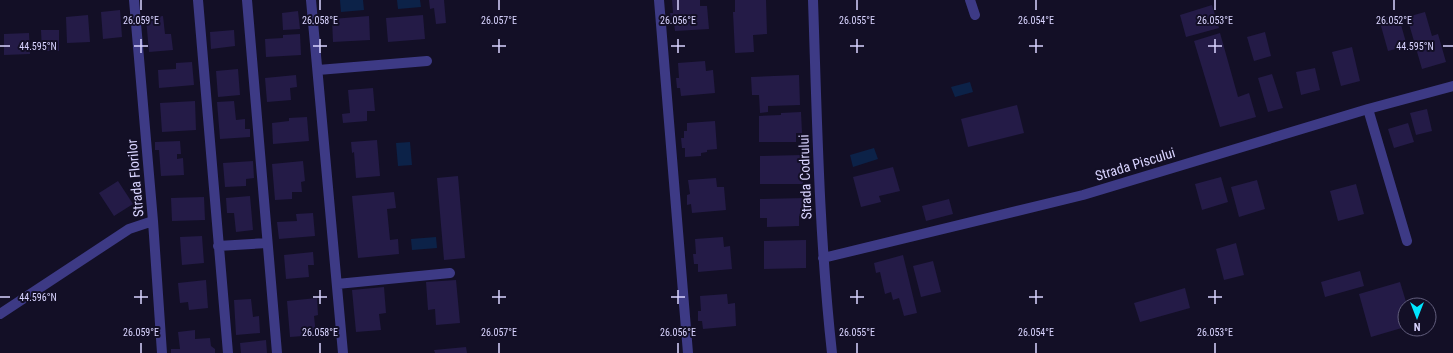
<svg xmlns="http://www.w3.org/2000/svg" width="1453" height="353" font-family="'Roboto Condensed',sans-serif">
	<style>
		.water { fill: #0c2248 }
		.building { fill: #241b47 }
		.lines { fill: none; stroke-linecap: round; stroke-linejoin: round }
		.street { stroke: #3d3a85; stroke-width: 10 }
		.ticks { fill: none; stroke: #d9d4ff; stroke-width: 1.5 }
		.labels { text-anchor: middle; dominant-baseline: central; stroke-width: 4; stroke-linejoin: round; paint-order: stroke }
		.street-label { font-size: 14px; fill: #d9d4ff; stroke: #130f26 }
		.ticks-label { font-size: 10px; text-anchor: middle; fill: #d9d4ff; stroke: #130f26; stroke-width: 4; stroke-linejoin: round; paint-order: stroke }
	</style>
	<rect width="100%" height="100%" fill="#130f26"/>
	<path class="water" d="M 340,0 L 363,0 L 364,10 L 341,12 Z
		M 397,0 L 420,0 L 421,7 L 398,9 Z
		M 970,82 L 973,92 L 955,97 L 951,87 Z
		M 410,142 L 412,165 L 398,166 L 396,143 Z
		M 874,148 L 878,159 L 853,167 L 850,155 Z
		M 436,237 L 437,248 L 412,250 L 411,239 Z"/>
	<path class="building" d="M 429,0 L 444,0 L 446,23 L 436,24 L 434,8 L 430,9 Z
		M 672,0 L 700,0 L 700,6 L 707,6 L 709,29 L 675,31 L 674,23 L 671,23 L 670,13 L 673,13 Z
		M 735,0 L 766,0 L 767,34 L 753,35 L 754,52 L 735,53 L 733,12 L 735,12 Z
		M 1212,5 L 1219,28 L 1186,37 L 1180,15 Z
		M 120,10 L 122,37 L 103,39 L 101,12 Z
		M 298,11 L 300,29 L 283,30 L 282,13 Z
		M 1425,12 L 1432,36 L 1438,34 L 1446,62 L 1422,69 L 1407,17 Z
		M 1398,14 L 1407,46 L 1388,51 L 1379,19 Z
		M 88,15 L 90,42 L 67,43 L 66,17 Z
		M 423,15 L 425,39 L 388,42 L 386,18 Z
		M 163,16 L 165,34 L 171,34 L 173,50 L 149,52 L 146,18 Z
		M 369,16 L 370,40 L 333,42 L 332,19 Z
		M 41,30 L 59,30 L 59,51 L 42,51 Z
		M 234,30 L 235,46 L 211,49 L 210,32 Z
		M 1265,32 L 1271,56 L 1254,61 L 1247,37 Z
		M 29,33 L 30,54 L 4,55 L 4,34 Z
		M 1220,33 L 1238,97 L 1249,93 L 1256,117 L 1220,127 L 1194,41 Z
		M 300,34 L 301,55 L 266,57 L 265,39 L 283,38 L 283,35 Z
		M 1352,47 L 1360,81 L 1341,86 L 1332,52 Z
		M 705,61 L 706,71 L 713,70 L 715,93 L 681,96 L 680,88 L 677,88 L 676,78 L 679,78 L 678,63 Z
		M 192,62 L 194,85 L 159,88 L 158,70 L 176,69 L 176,63 Z
		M 1315,68 L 1320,90 L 1301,95 L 1296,72 Z
		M 238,69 L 240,95 L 218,97 L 216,71 Z
		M 1272,74 L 1283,108 L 1268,112 L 1258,78 Z
		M 296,75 L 297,87 L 290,88 L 291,100 L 267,102 L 265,78 Z
		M 799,75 L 800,105 L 768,106 L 768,112 L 760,113 L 759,95 L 752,95 L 751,77 Z
		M 373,88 L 375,111 L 367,111 L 367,121 L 343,123 L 342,114 L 350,113 L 348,90 Z
		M 195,101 L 196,130 L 162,132 L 160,103 Z
		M 234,101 L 236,120 L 245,119 L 245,129 L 250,129 L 250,137 L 220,139 L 217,102 Z
		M 1017,105 L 1024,133 L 968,147 L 961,119 Z
		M 1427,109 L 1432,131 L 1416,135 L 1410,113 Z
		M 801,112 L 802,133 L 796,133 L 796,142 L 759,142 L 759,116 L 781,115 L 781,113 Z
		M 307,117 L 309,141 L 273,144 L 272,123 L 289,121 L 289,118 Z
		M 715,121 L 717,149 L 707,150 L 707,152 L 701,153 L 701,156 L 685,157 L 685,148 L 682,148 L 681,138 L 684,138 L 684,131 L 687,131 L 687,123 Z
		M 1408,123 L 1414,142 L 1394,148 L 1388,129 Z
		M 377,140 L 380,176 L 356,178 L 354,152 L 352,153 L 351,142 Z
		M 180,141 L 181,154 L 177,154 L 177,159 L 183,158 L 184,175 L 161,176 L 159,150 L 155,150 L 155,142 Z
		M 803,155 L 803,184 L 760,184 L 760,156 Z
		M 253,161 L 254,178 L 246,179 L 246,186 L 225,187 L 223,163 Z
		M 303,161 L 305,181 L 301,182 L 302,192 L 292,192 L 292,199 L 275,200 L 272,164 Z
		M 893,167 L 900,191 L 879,196 L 881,202 L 861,207 L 853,177 Z
		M 458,176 L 465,258 L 444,260 L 437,178 Z
		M 1221,177 L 1228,202 L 1202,210 L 1195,184 Z
		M 716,178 L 717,187 L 724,187 L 726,210 L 692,213 L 691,204 L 687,205 L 687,195 L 690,194 L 688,180 Z
		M 1257,180 L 1265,209 L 1239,217 L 1231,187 Z
		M 118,181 L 133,204 L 114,216 L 99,193 Z
		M 1356,184 L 1364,214 L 1338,221 L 1330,191 Z
		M 394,192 L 396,208 L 387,209 L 390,240 L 398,239 L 399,254 L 358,258 L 352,196 Z
		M 250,196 L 253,230 L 236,232 L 234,213 L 227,213 L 226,198 Z
		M 204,197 L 205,220 L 172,221 L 171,198 Z
		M 805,198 L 805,216 L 799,216 L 799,226 L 767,227 L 767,218 L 760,218 L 760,199 Z
		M 949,199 L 953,214 L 926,221 L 922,206 Z
		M 313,213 L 315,236 L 279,239 L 277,222 L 297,221 L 296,214 Z
		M 202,236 L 204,263 L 182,265 L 180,237 Z
		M 723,237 L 724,247 L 730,246 L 732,269 L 698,272 L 698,264 L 694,264 L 693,254 L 696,254 L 695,239 Z
		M 806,240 L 806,268 L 764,269 L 764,241 Z
		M 1236,243 L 1244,275 L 1224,280 L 1216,249 Z
		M 313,252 L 314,265 L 308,265 L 309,277 L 286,279 L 284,255 Z
		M 903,255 L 917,313 L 904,316 L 899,298 L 893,300 L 891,292 L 885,294 L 880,272 L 876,273 L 874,263 Z
		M 933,261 L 941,292 L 921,297 L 913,266 Z
		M 1360,271 L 1364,286 L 1325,297 L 1321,282 Z
		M 206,280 L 208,308 L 189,310 L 188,302 L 180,303 L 178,283 Z
		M 456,280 L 460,323 L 436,325 L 435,309 L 428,310 L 426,282 Z
		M 1400,282 L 1407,305 L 1405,305 L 1405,327 L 1371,337 L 1359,294 Z
		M 384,287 L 386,313 L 379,314 L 381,330 L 356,332 L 352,290 Z
		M 1185,288 L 1190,308 L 1140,322 L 1134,303 Z
		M 727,294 L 728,304 L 735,303 L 736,326 L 703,329 L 702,321 L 698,321 L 698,311 L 701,311 L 700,296 Z
		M 317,298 L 318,315 L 314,316 L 316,335 L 290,337 L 287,301 Z
		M 251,299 L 253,317 L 259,316 L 260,333 L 236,335 L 234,300 Z
		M 195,330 L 195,339 L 210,338 L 211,346 L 215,349 L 215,353 L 171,353 L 171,349 L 180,349 L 178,332 Z
		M 266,340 L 267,353 L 241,353 L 240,343 Z
		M 466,347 L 467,353 L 435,353 L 434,350 Z"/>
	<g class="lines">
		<path class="street" d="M 134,0 L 153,221 L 162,353
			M 198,0 L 228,353
			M 247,0 L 277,353
			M 311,0 L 343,353
			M 659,0 L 688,353
			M 813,0 C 817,118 819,236 832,353
			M 970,0 L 975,15
			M 318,70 L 427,61
			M 1368,109 L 1407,241
			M 218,246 L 267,243
			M 823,258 L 1083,195 L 1368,109 L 1453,86
			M 337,284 L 450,273
			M 0,314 L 129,229 L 153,221"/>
	</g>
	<path class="ticks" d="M 141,0 L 141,10M 320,0 L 320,10M 499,0 L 499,10M 678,0 L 678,10M 857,0 L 857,10M 1036,0 L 1036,10M 1215,0 L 1215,10M 1394,0 L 1394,10M 141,39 L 141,53M 320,39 L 320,53M 499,39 L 499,53M 678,39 L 678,53M 857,39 L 857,53M 1036,39 L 1036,53M 1215,39 L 1215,53M 0,46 L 10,46M 134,46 L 148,46M 313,46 L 327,46M 492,46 L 506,46M 671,46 L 685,46M 850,46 L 864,46M 1029,46 L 1043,46M 1208,46 L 1222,46M 1443,46 L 1453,46M 141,290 L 141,304M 320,290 L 320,304M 499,290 L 499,304M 678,290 L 678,304M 857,290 L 857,304M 1036,290 L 1036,304M 1215,290 L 1215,304M 0,297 L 10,297M 134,297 L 148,297M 313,297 L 327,297M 492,297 L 506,297M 671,297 L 685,297M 850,297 L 864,297M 1029,297 L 1043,297M 1208,297 L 1222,297M 141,343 L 141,353M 320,343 L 320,353M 499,343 L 499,353M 678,343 L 678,353M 857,343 L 857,353M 1036,343 L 1036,353M 1215,343 L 1215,353"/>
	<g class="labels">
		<g class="street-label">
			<text transform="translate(1135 164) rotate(-17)">Strada Piscului</text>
			<text transform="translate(805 177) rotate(-92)">Strada Codrului</text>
			<text transform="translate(135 178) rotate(-95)">Strada Florilor</text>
		</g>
	</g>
	<g class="ticks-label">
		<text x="141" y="24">26.059°E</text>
		<text x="320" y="24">26.058°E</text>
		<text x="499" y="24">26.057°E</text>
		<text x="678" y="24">26.056°E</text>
		<text x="857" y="24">26.055°E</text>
		<text x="1036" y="24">26.054°E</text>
		<text x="1215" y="24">26.053°E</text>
		<text x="1394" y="24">26.052°E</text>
		<text x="1415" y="50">44.595°N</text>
		<text x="38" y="50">44.595°N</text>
		<text x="38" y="301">44.596°N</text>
		<text x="141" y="336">26.059°E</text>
		<text x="320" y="336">26.058°E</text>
		<text x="499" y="336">26.057°E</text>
		<text x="678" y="336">26.056°E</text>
		<text x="857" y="336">26.055°E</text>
		<text x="1036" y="336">26.054°E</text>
		<text x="1215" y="336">26.053°E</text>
	</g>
	<g transform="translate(1417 317) rotate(180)"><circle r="19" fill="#130f26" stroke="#625e7d"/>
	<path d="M0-3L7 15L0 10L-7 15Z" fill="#00e5ff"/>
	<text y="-6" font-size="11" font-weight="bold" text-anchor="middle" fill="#d9d4ff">N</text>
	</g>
</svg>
